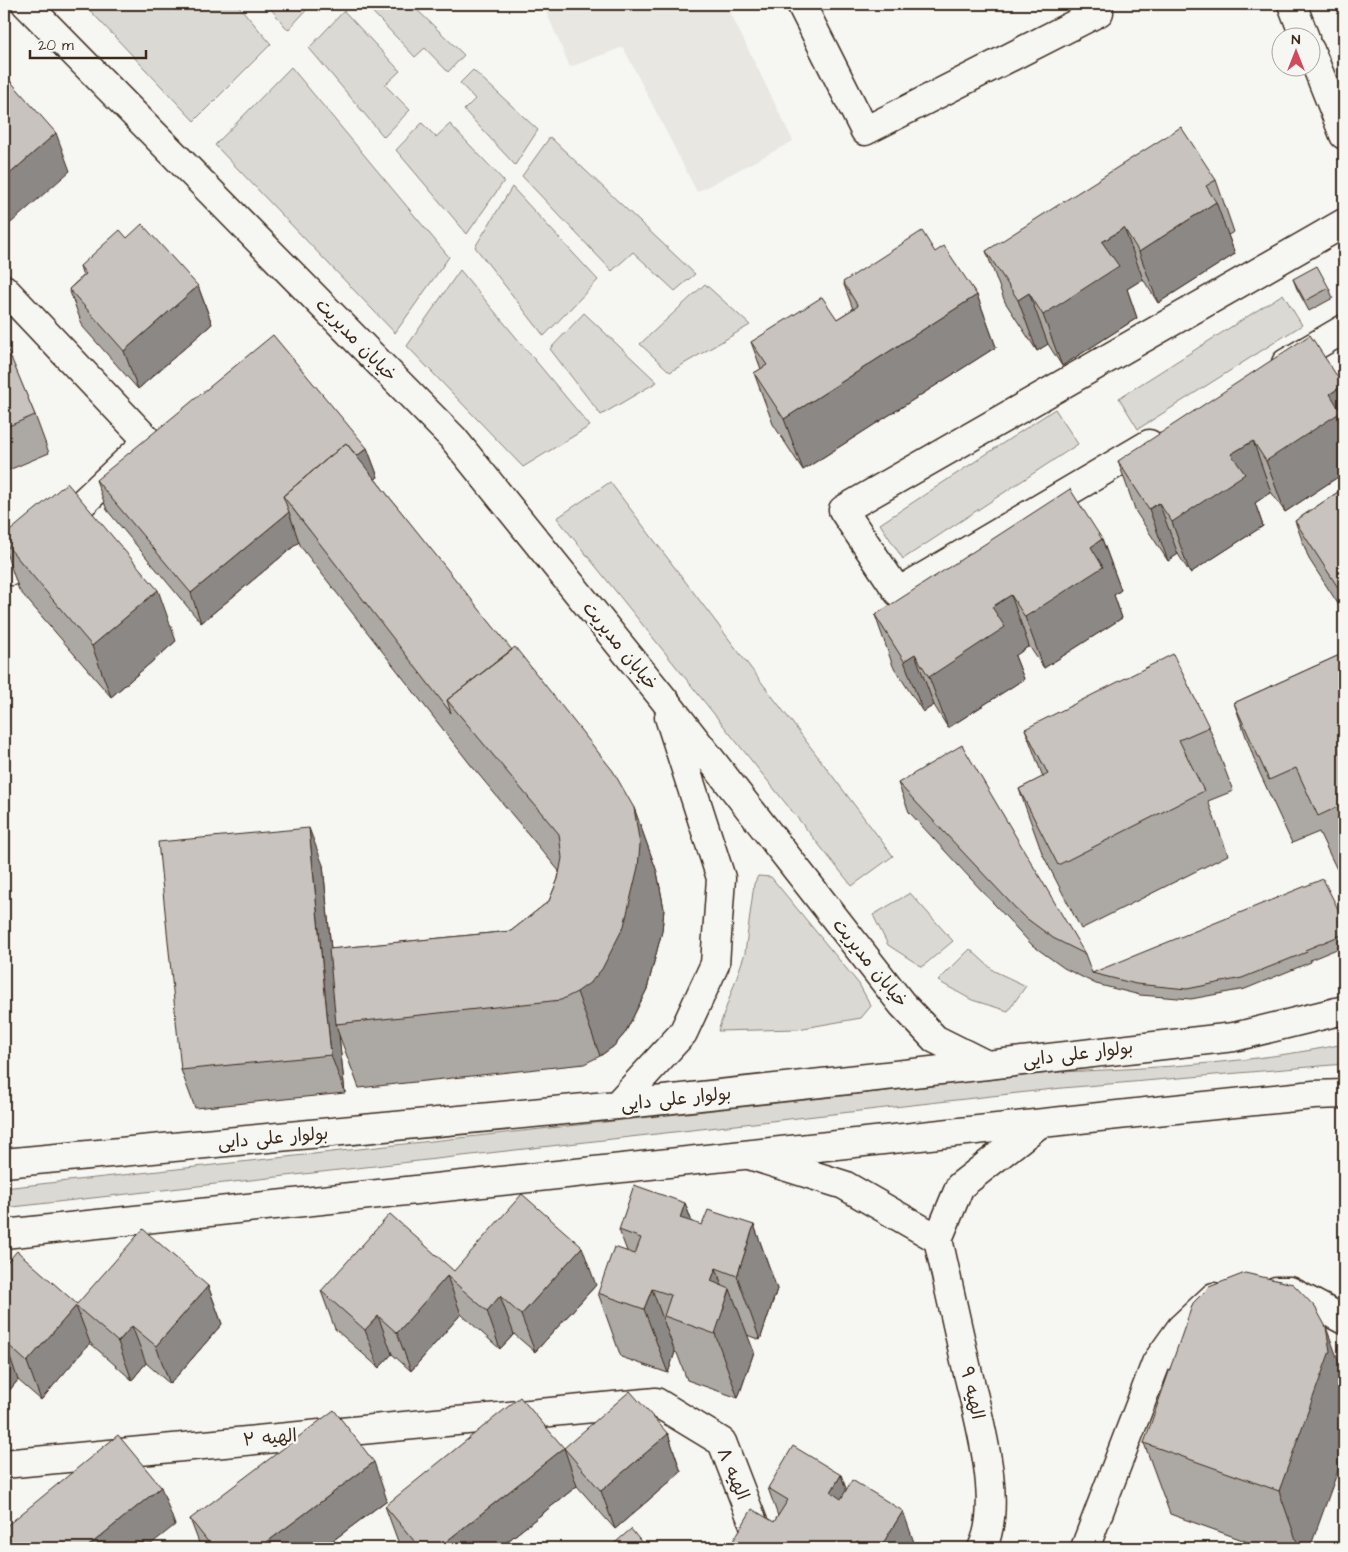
<svg xmlns="http://www.w3.org/2000/svg" width="1348" height="1552" font-family="'Architects Daughter','Playpen Sans Arabic',sans-serif">
	<style>
		.built { fill: #e8e7e2 }
		.green { fill: #dad9d3; stroke: #8a8278 }
		.lines { fill: none; stroke-linecap: round; stroke-linejoin: round }
		.street-casing { stroke: #3b2a1e; stroke-width: 31 }
		.secondary-casing { stroke: #3b2a1e; stroke-width: 31 }
		.street { stroke: #f6f6f2; stroke-width: 28 }
		.secondary { stroke: #f6f6f2; stroke-width: 28 }
		.wall { fill: #aca8a3; stroke: #3b2a1e }
		.shaded-wall { fill: #8c8885; stroke: #3b2a1e }
		.building { fill: #c8c3be; stroke: #3b2a1e }
		.labels { text-anchor: middle; dominant-baseline: central; stroke-width: 5; stroke-linejoin: round; paint-order: stroke }
		.street-label { font-size: 18px; fill: #3b2a1e; stroke: #f6f6f2 }
	</style>
	<rect width="100%" height="100%" fill="#f6f6f2"/>
	<filter id="ink" filterUnits="userSpaceOnUse"><feTurbulence type="fractalNoise" baseFrequency=".02" numOctaves="2"/><feDisplacementMap in="SourceGraphic" scale="10" xChannelSelector="R" yChannelSelector="G"/><feConvolveMatrix kernelMatrix="1 2 1 2 8 2 1 2 1" color-interpolation-filters="sRGB"/></filter>
	<g filter="url(#ink)">
		<path class="built" d="M 543,4 L 726,4 L 793,141 L 697,192 L 623,47 L 570,67 Z"/>
		<path class="green" d="M 84,4 L 237,4 L 271,44 L 194,121 Z
			M 267,4 L 312,4 L 288,30 Z
			M 365,4 L 411,4 L 464,55 L 448,72 L 425,48 L 415,57 Z
			M 344,11 L 400,71 L 385,85 L 410,110 L 384,137 L 309,48 Z
			M 291,67 L 449,257 L 395,333 L 215,145 Z
			M 473,70 L 538,130 L 515,165 L 464,110 L 475,99 L 460,83 Z
			M 422,123 L 436,137 L 450,124 L 504,181 L 467,234 L 396,150 Z
			M 550,137 L 695,274 L 675,291 L 633,252 L 612,271 L 522,176 Z
			M 512,187 L 598,280 L 544,336 L 475,247 Z
			M 460,270 L 590,426 L 523,467 L 407,346 Z
			M 705,284 L 750,325 L 670,372 L 640,344 Z
			M 1283,294 L 1302,325 L 1138,429 L 1119,398 Z
			M 584,313 L 657,382 L 601,415 L 550,349 Z
			M 1055,409 L 1078,444 L 903,559 L 880,524 Z
			M 610,482 L 893,856 L 852,886 L 557,518 Z
			M 758,876 L 771,877 L 859,984 L 871,1006 L 861,1018 L 798,1029 L 718,1031 L 745,953 L 754,884 Z
			M 910,893 L 953,941 L 922,967 L 888,945 L 873,915 Z
			M 970,949 L 994,971 L 1026,986 L 1008,1011 L 972,1000 L 938,981 Z
			M 1344,1044 L 1344,1064 L 1062,1088 L 4,1208 L 4,1188 L 1060,1072 C 1155,1068 1251,1063 1344,1044 Z"/>
		<g class="lines">
			<defs>
				<path id="street" d="M 801,4 L 865,131 L 1099,12 L 1095,4
					M 4,289 L 148,441 L 11,571 L 4,567
					M 1286,363 L 1344,329
					M 1149,444 L 898,592 L 843,510 L 1344,223
					M 749,1155 L 844,1185 L 938,1239
					M 938,1239 C 947,1281 957,1323 966,1365 C 977,1413 1005,1503 982,1548
					M 938,1239 L 960,1186 L 1039,1124
					M 1276,1291 L 1290,1291 L 1344,1320
					M 4,1464 L 656,1402 L 722,1442 L 763,1548
					M 1085,1548 L 1156,1363 L 1181,1328 L 1214,1297"/>
				<path id="secondary" d="M 26,4 L 453,438 L 662,697 L 902,1004 L 935,1039 L 987,1065
					M 1292,4 L 1305,38
					M 1310,50 L 1344,135
					M 617,1105 L 683,1033 L 715,964 L 721,878 L 669,717
					M 4,1163 L 617,1105 L 987,1065 L 1234,1037 L 1344,1010
					M 4,1234 L 1146,1112 L 1314,1095 L 1344,1094"/>
			</defs>
			<use href="#street" class="street-casing"/>
			<use href="#secondary" class="secondary-casing"/>
			<use href="#street" class="street"/>
			<use href="#secondary" class="secondary"/>
		</g>
		<path class="wall" d="M 1216,180 L 1234,232 L 1228,235 L 1235,254 L 1158,303 L 1143,279 L 1127,289 L 1137,318 L 1062,366 L 1048,344 L 1037,351 L 1005,302 L 986,251 Z
			M 935,252 L 977,295 L 996,347 L 803,470 L 773,424 L 754,373 L 761,369 L 751,342 L 837,319 L 853,309 L 843,282 Z
			M 80,266 L 198,286 L 212,324 L 138,389 L 83,327 L 69,289 L 83,276 Z
			M 1293,279 L 1329,288 L 1333,298 L 1309,311 L 1297,289 Z
			M 4,343 L 35,415 L 49,453 L 4,472 Z
			M 1343,385 L 1344,387 L 1344,473 L 1285,512 L 1271,492 L 1255,503 L 1263,526 L 1190,573 L 1178,554 L 1168,561 L 1136,512 L 1118,461 Z
			M 367,448 L 378,477 L 375,479 L 634,808 L 657,872 L 664,909 L 662,931 L 647,989 L 625,1033 L 614,1046 L 600,1056 L 584,1064 L 359,1088 L 339,1035 L 345,1093 L 195,1108 L 181,1070 L 323,865 L 331,949 L 511,931 L 549,901 L 558,879 L 559,871 L 470,764 L 301,547 L 299,542 L 201,623 L 107,510 L 96,480 Z
			M 1344,488 L 1344,613 L 1309,559 L 1295,521 Z
			M 4,536 L 176,641 L 111,697 L 19,590 L 4,547 Z
			M 1102,539 L 1121,590 L 1114,595 L 1122,618 L 1044,668 L 1029,646 L 1015,656 L 1024,679 L 948,728 L 934,705 L 923,712 L 893,666 L 875,615 Z
			M 1344,653 L 1344,878 L 1342,880 L 1319,832 L 1292,843 L 1257,767 L 1234,703 Z
			M 1209,727 L 1233,791 L 1208,801 L 1228,855 L 1081,929 L 1042,853 L 1019,789 L 1043,777 L 1025,729 Z
			M 898,783 L 1085,954 L 1092,973 L 1344,921 L 1344,946 L 1310,960 L 1311,962 L 1245,989 L 1191,999 L 1140,995 L 1096,984 L 1064,968 L 1032,945 L 909,812 Z
			M 685,1203 L 692,1222 L 702,1225 L 754,1225 L 777,1289 L 760,1340 L 747,1335 L 754,1352 L 738,1398 L 687,1380 L 677,1353 L 675,1352 L 668,1373 L 621,1357 L 598,1293 L 627,1251 L 619,1230 Z
			M 4,1266 L 77,1304 L 208,1286 L 222,1324 L 170,1384 L 146,1363 L 132,1380 L 90,1343 L 41,1400 L 18,1380 L 4,1397 Z
			M 454,1271 L 596,1285 L 535,1352 L 514,1334 L 500,1349 L 461,1314 L 411,1371 L 392,1354 L 379,1368 L 335,1329 L 321,1291 Z
			M 1209,1287 L 1310,1548 L 1265,1548 L 1170,1514 L 1144,1443 Z
			M 668,1434 L 681,1472 L 615,1529 L 577,1486 L 499,1548 L 402,1548 L 399,1544 L 385,1506 L 564,1448 Z
			M 841,1475 L 846,1489 L 916,1548 L 729,1548 L 774,1522 L 778,1516 L 768,1488 Z
			M 387,1500 L 323,1548 L 201,1548 L 190,1519 Z"/>
		<path class="shaded-wall" d="M 56,133 L 70,171 L 4,229 L 4,179 Z
			M 1216,202 L 1235,254 L 1158,303 L 1139,252 Z
			M 1124,228 L 1143,279 L 1127,289 L 1137,318 L 1062,366 L 1043,315 L 1102,242 Z
			M 198,286 L 212,324 L 138,389 L 124,351 Z
			M 1029,293 L 1048,344 L 1037,351 L 1018,300 Z
			M 977,295 L 996,347 L 803,470 L 784,419 Z
			M 1343,385 L 1344,387 L 1344,473 L 1285,512 L 1266,461 L 1330,394 Z
			M 1253,441 L 1271,492 L 1255,503 L 1263,526 L 1190,573 L 1172,522 L 1231,454 Z
			M 367,448 L 378,477 L 311,532 L 293,509 Z
			M 1159,503 L 1178,554 L 1168,561 L 1149,509 Z
			M 289,512 L 299,542 L 201,623 L 191,593 Z
			M 1102,539 L 1121,590 L 1114,595 L 1122,618 L 1044,668 L 1025,617 L 1091,547 Z
			M 158,590 L 176,641 L 111,697 L 92,646 Z
			M 1011,595 L 1029,646 L 1015,656 L 1024,679 L 948,728 L 929,677 L 992,607 Z
			M 915,654 L 934,705 L 923,712 L 904,661 Z
			M 634,808 L 657,872 L 664,909 L 662,931 L 647,989 L 625,1033 L 614,1046 L 600,1056 L 577,992 Z
			M 309,828 L 323,865 L 338,1024 L 336,1024 L 339,1035 L 345,1093 L 331,1055 Z
			M 685,1203 L 708,1267 L 680,1218 Z
			M 754,1225 L 777,1289 L 760,1340 L 737,1276 Z
			M 582,1247 L 596,1285 L 535,1352 L 521,1315 Z
			M 716,1268 L 727,1299 L 730,1289 L 754,1352 L 738,1398 L 715,1334 L 711,1281 Z
			M 447,1276 L 461,1314 L 411,1371 L 397,1333 Z
			M 208,1286 L 222,1324 L 170,1384 L 156,1346 Z
			M 652,1289 L 675,1352 L 668,1373 L 644,1309 Z
			M 500,1296 L 514,1334 L 500,1349 L 487,1311 Z
			M 76,1306 L 90,1343 L 41,1400 L 27,1362 Z
			M 378,1316 L 392,1354 L 379,1368 L 365,1330 Z
			M 132,1326 L 146,1363 L 132,1380 L 118,1342 Z
			M 1326,1327 L 1344,1376 L 1344,1454 L 1310,1548 L 1299,1548 L 1279,1491 Z
			M 5,1342 L 18,1380 L 4,1397 L 4,1343 Z
			M 668,1434 L 681,1472 L 615,1529 L 601,1491 Z
			M 564,1448 L 577,1486 L 499,1548 L 438,1548 Z
			M 374,1462 L 387,1500 L 323,1548 L 259,1548 Z
			M 841,1475 L 864,1538 L 857,1541 L 860,1548 L 851,1548 L 831,1492 Z
			M 161,1487 L 175,1525 L 146,1548 L 86,1548 Z
			M 903,1511 L 916,1548 L 880,1548 Z"/>
		<path class="building" d="M 4,74 L 56,133 L 4,179 Z
			M 1181,127 L 1216,180 L 1206,186 L 1216,202 L 1139,252 L 1124,228 L 1102,242 L 1119,266 L 1043,315 L 1029,293 L 1018,300 L 986,251 Z
			M 142,224 L 198,286 L 124,351 L 69,289 L 86,274 L 80,266 L 120,230 L 127,238 Z
			M 922,231 L 935,252 L 944,246 L 977,295 L 784,419 L 754,373 L 767,365 L 751,342 L 822,297 L 837,319 L 858,306 L 843,282 Z
			M 1317,266 L 1329,288 L 1305,301 L 1293,279 Z
			M 273,335 L 367,448 L 357,456 L 346,443 L 283,496 L 289,512 L 191,593 L 96,480 Z
			M 1310,335 L 1343,385 L 1330,394 L 1341,412 L 1266,461 L 1253,441 L 1231,454 L 1245,474 L 1172,522 L 1159,503 L 1149,509 L 1118,461 Z
			M 4,343 L 5,343 L 35,415 L 4,428 Z
			M 346,443 L 512,650 L 447,700 L 451,713 L 283,496 Z
			M 67,483 L 158,590 L 92,646 L 4,542 L 4,536 Z
			M 1344,488 L 1344,587 L 1339,589 L 1295,521 Z
			M 1070,489 L 1102,539 L 1091,547 L 1103,567 L 1025,617 L 1011,595 L 992,607 L 1005,627 L 929,677 L 915,654 L 904,661 L 875,615 Z
			M 515,647 L 613,771 L 634,808 L 640,845 L 638,867 L 624,926 L 602,969 L 591,982 L 577,992 L 561,1000 L 336,1024 L 329,949 L 511,931 L 549,901 L 558,879 L 562,858 L 559,834 L 447,700 Z
			M 1344,653 L 1344,804 L 1318,816 L 1296,768 L 1269,780 L 1234,703 Z
			M 1173,654 L 1209,727 L 1179,740 L 1204,791 L 1058,865 L 1019,789 L 1048,774 L 1025,729 Z
			M 962,745 L 1085,954 L 1053,938 L 1022,915 L 898,783 Z
			M 309,828 L 331,1055 L 181,1070 L 158,842 Z
			M 1323,879 L 1344,921 L 1344,934 L 1305,950 L 1307,952 L 1242,978 L 1187,989 L 1136,984 L 1092,973 Z
			M 634,1185 L 685,1203 L 680,1218 L 702,1225 L 708,1210 L 754,1225 L 737,1276 L 716,1268 L 711,1281 L 730,1289 L 715,1334 L 664,1316 L 671,1295 L 652,1289 L 644,1309 L 598,1293 L 614,1247 L 635,1254 L 641,1238 L 619,1230 Z
			M 522,1194 L 582,1247 L 521,1315 L 500,1296 L 487,1311 L 447,1276 L 397,1333 L 378,1316 L 365,1330 L 321,1291 L 390,1214 L 454,1271 Z
			M 143,1229 L 208,1286 L 156,1346 L 132,1326 L 118,1342 L 76,1306 L 27,1362 L 5,1342 L 4,1343 L 4,1266 L 17,1251 L 77,1304 Z
			M 1245,1273 L 1293,1284 L 1315,1307 L 1326,1327 L 1330,1351 L 1279,1491 L 1144,1443 L 1193,1303 L 1209,1287 Z
			M 630,1391 L 668,1434 L 601,1491 L 564,1448 Z
			M 520,1397 L 564,1448 L 438,1548 L 420,1548 L 385,1506 Z
			M 334,1410 L 374,1462 L 259,1548 L 213,1548 L 190,1519 Z
			M 118,1435 L 161,1487 L 86,1548 L 4,1548 L 4,1528 Z
			M 793,1446 L 841,1475 L 831,1492 L 841,1499 L 852,1480 L 903,1511 L 880,1548 L 870,1548 L 857,1541 L 853,1548 L 729,1548 L 752,1509 L 774,1522 L 788,1500 L 768,1488 Z
			M 631,1529 L 646,1548 L 609,1548 Z"/>
	</g>
	<g class="labels">
		<g class="street-label">
			<text transform="translate(356 340) rotate(46)">خیابان مدیریت</text>
			<text transform="translate(620 646) rotate(51)">خیابان مدیریت</text>
			<text transform="translate(870 963) rotate(51)">خیابان مدیریت</text>
			<text transform="translate(1078 1054) rotate(-7)">بولوار علی دایی</text>
			<text transform="translate(676 1099) rotate(-6)">بولوار علی دایی</text>
			<text transform="translate(273 1138) rotate(-5)">بولوار علی دایی</text>
			<text transform="translate(972 1393) rotate(77)">الهیه ۹</text>
			<text transform="translate(270 1438) rotate(-5)">الهیه ۲</text>
			<text transform="translate(733 1474) rotate(67)">الهیه ۸</text>
		</g>
	</g>
	<rect width="1348" height="1552" fill="none" stroke="#f6f6f2" stroke-width="20"/>
	<rect x="10" y="10" width="1328" height="1532" fill="none" stroke="#3b2a1e" stroke-width="2" filter="url(#ink)"/>
	<g transform="translate(1296 52)"><circle r="24" fill="#f6f6f2" stroke="#aba49d"/>
	<path d="M0-4L9 19L0 12L-9 19Z" fill="#d1495b"/>
	<text y="-8" font-size="14" font-weight="bold" text-anchor="middle" fill="#3b2a1e">N</text>
	</g>
	<path d="M30 50v8h116v-8" fill="none" stroke="#3b2a1e" stroke-width="2.5"/>
	<text x="38" y="50" font-size="15" fill="#3b2a1e" stroke="#f6f6f2" stroke-width="4" paint-order="stroke">20 m</text>
</svg>
